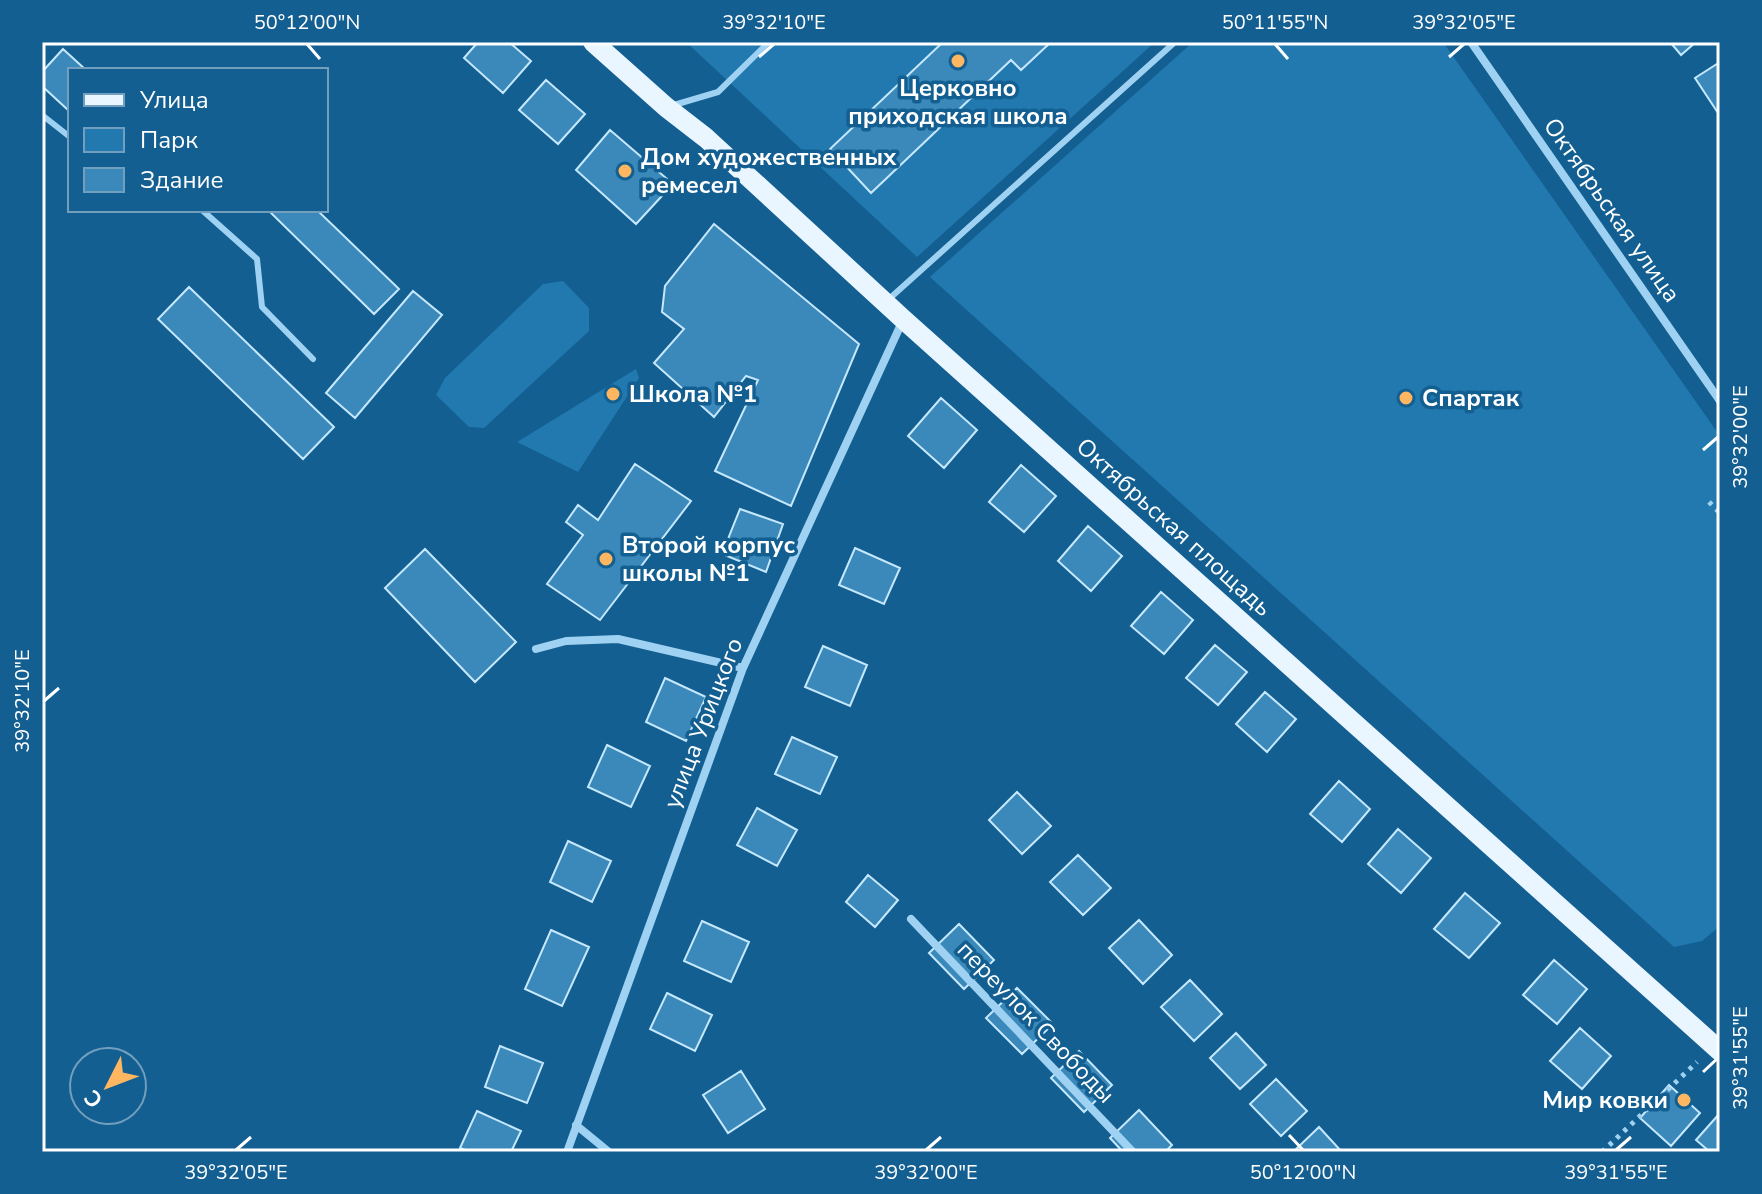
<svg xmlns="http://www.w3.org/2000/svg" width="1762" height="1194" font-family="'Nunito Sans',sans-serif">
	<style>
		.green { fill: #2179af }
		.building { fill: #3b89ba; stroke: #c6e8fd; stroke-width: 2 }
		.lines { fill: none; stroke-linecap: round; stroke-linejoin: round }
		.path { stroke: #9fd2f2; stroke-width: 5; stroke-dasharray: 4 6; stroke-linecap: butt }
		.service { stroke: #9fd2f2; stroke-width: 6 }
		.minor { stroke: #9fd2f2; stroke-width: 8 }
		.primary { stroke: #eaf6ff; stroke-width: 20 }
		.ticks { fill: none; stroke: #fff; stroke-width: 3 }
		.poi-dot { fill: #ffb660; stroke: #135f91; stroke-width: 3 }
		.labels { text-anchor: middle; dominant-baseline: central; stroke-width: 7; stroke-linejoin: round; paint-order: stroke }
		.poi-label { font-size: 24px; font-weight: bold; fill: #fff; stroke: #135f91; text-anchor: start }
		.street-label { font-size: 24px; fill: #fff; stroke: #135f91 }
		.neatline { fill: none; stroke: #fff; stroke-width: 3 }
		.ticks-label { font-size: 20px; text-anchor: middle; fill: #fff }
	</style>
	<rect width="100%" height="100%" fill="#135f91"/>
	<path class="green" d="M 686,42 L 1155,42 L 917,257 Z
		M 1193,42 L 1443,42 L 1720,436 L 1720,926 L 1702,941 L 1674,947 L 930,277 Z
		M 563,281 L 589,308 L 589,331 L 484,428 L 469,427 L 436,395 L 445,378 L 543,284 Z
		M 636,369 L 639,378 L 578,472 L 517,442 Z"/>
	<path class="building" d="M 478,42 L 509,42 L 531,61 L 503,93 L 464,58 Z
		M 943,42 L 1051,42 L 1021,70 L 1011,60 L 871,193 L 830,149 Z
		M 1670,42 L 1696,42 L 1681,55 Z
		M 63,49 L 86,70 L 70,70 L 68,110 L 42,86 L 42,72 Z
		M 1720,62 L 1720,116 L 1695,78 Z
		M 546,80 L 585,114 L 558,144 L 519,110 Z
		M 610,130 L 673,184 L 636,224 L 576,170 Z
		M 268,210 L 317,210 L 399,289 L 374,314 Z
		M 714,224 L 859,344 L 791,506 L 715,471 L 758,380 L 746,376 L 714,417 L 654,363 L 684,329 L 662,312 L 665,286 Z
		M 189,287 L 334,427 L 303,459 L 158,319 Z
		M 413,291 L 442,315 L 355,418 L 326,393 Z
		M 941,398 L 977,430 L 944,468 L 908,436 Z
		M 635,464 L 691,501 L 600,620 L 547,584 L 583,535 L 566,522 L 578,505 L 598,520 Z
		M 1021,465 L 1056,496 L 1024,532 L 989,502 Z
		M 740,509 L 783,524 L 766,572 L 722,554 Z
		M 1088,526 L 1122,556 L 1091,591 L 1058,561 Z
		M 855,548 L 900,568 L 884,604 L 839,585 Z
		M 425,549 L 516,642 L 475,682 L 385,588 Z
		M 1161,592 L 1193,620 L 1164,654 L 1131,626 Z
		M 1215,645 L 1247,672 L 1218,705 L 1186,678 Z
		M 823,646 L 867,665 L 850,706 L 805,687 Z
		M 665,678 L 706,697 L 686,741 L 646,722 Z
		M 1265,692 L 1296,719 L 1267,752 L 1236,724 Z
		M 792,737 L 837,757 L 820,794 L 775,774 Z
		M 607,745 L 650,766 L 631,807 L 588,787 Z
		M 1339,781 L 1370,809 L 1342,842 L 1310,814 Z
		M 1017,792 L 1051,826 L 1022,854 L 989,820 Z
		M 757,808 L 797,830 L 777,866 L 737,845 Z
		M 1398,829 L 1431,858 L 1401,893 L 1368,864 Z
		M 568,841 L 611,861 L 592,902 L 550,882 Z
		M 1078,855 L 1111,888 L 1083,915 L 1050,882 Z
		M 868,875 L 898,900 L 875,927 L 846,902 Z
		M 1465,893 L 1500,923 L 1469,958 L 1434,929 Z
		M 1139,920 L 1172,955 L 1143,984 L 1109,948 Z
		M 702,921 L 749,942 L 731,982 L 684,961 Z
		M 959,924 L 994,960 L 964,989 L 929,953 Z
		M 551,930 L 589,947 L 562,1006 L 525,989 Z
		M 1554,960 L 1587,989 L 1557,1024 L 1523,995 Z
		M 1190,980 L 1222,1014 L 1194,1041 L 1161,1007 Z
		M 1017,988 L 1053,1024 L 1022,1054 L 986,1018 Z
		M 667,993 L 712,1015 L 695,1051 L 650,1029 Z
		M 1580,1028 L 1611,1056 L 1582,1089 L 1550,1061 Z
		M 1236,1033 L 1266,1065 L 1240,1089 L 1210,1058 Z
		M 500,1046 L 543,1063 L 527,1103 L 485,1087 Z
		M 1079,1051 L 1112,1085 L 1084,1112 L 1051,1078 Z
		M 741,1071 L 765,1109 L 728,1133 L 703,1095 Z
		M 1276,1079 L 1307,1111 L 1281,1136 L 1250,1104 Z
		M 1669,1085 L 1700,1113 L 1671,1146 L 1640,1118 Z
		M 1139,1110 L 1172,1145 L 1165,1152 L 1123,1152 L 1110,1138 Z
		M 477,1111 L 521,1131 L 511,1152 L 470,1152 L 460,1148 Z
		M 1720,1113 L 1720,1152 L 1710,1152 L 1696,1140 Z
		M 1319,1127 L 1342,1152 L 1293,1152 Z"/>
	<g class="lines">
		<path class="path" d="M 1709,502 L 1720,513
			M 1602,1152 L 1697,1062"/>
		<path class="service" d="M 674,105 L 718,92 L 769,42
			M 42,115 L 70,137
			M 202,210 L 257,259 L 262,307 L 313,359
			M 889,299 L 1175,42"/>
		<path class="minor" d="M 1471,42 L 1720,401
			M 536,649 L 566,641 L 618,639 L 743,668
			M 911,919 L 1133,1152
			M 576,1125 L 609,1152
			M 567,1152 L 743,668 L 903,320"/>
		<path class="primary" d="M 593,42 L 666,107 L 706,138 L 903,319 L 1720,1051"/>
	</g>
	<path class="ticks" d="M 307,44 L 320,59M 1275,44 L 1288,59M 759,57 L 774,44M 1449,57 L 1464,44M 1703,450 L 1718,437M 44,701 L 59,688M 1703,1072 L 1718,1058M 1289,1135 L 1303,1150M 236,1150 L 251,1137M 926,1150 L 941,1137M 1616,1150 L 1631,1137"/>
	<g class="poi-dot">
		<circle cx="958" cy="61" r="8"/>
		<circle cx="625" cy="171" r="8"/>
		<circle cx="613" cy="394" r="8"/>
		<circle cx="1406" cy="398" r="8"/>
		<circle cx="606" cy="559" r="8"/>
		<circle cx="1684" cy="1100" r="8"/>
	</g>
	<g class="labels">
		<g class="poi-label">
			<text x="958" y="88" text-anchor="middle">Церковно<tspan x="958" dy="28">приходская школа</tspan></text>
			<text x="641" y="157">Дом художественных<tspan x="641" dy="28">ремесел</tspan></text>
			<text x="629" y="394">Школа №1</text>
			<text x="1422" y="398">Спартак</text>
			<text x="622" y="545">Второй корпус<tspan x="622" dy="28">школы №1</tspan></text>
			<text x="1668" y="1100" text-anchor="end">Мир ковки</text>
		</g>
		<g class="street-label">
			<text transform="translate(1612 210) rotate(55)">Октябрьская улица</text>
			<text transform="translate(1174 527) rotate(42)">Октябрьская площадь</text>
			<text transform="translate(703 723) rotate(-69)">улица Урицкого</text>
			<text transform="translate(1036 1022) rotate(46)">переулок Свободы</text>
		</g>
	</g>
	<rect width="1762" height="1194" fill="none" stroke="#135f91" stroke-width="88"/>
	<rect x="68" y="68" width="260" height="144" fill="#135f91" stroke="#719fbd" stroke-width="2"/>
	<rect x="84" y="94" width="40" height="12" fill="#eaf6ff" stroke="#719fbd" stroke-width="2"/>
	<text x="140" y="108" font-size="24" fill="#ffffff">Улица</text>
	<rect x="84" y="128" width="40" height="24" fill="#2179af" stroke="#719fbd" stroke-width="2"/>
	<text x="140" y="148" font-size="24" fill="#ffffff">Парк</text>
	<rect x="84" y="168" width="40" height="24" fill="#3b89ba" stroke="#719fbd" stroke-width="2"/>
	<text x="140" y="188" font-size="24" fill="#ffffff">Здание</text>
	<g transform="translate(108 1086) rotate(228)"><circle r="38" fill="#135f91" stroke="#719fbd" stroke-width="2"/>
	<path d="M0-6L14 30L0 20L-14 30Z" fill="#ffb660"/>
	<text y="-12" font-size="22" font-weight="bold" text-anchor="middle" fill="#ffffff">С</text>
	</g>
	<rect x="44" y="44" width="1674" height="1106" class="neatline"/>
	<g class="ticks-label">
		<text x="307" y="29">50°12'00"N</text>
		<text x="774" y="29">39°32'10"E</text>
		<text x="1275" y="29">50°11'55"N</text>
		<text x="1464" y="29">39°32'05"E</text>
		<text transform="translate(1740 437) rotate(-90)" y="7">39°32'00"E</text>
		<text transform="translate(22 701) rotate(-90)" y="7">39°32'10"E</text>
		<text transform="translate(1740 1058) rotate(-90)" y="7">39°31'55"E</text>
		<text x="236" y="1179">39°32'05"E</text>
		<text x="926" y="1179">39°32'00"E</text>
		<text x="1303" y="1179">50°12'00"N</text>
		<text x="1616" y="1179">39°31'55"E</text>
	</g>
</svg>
